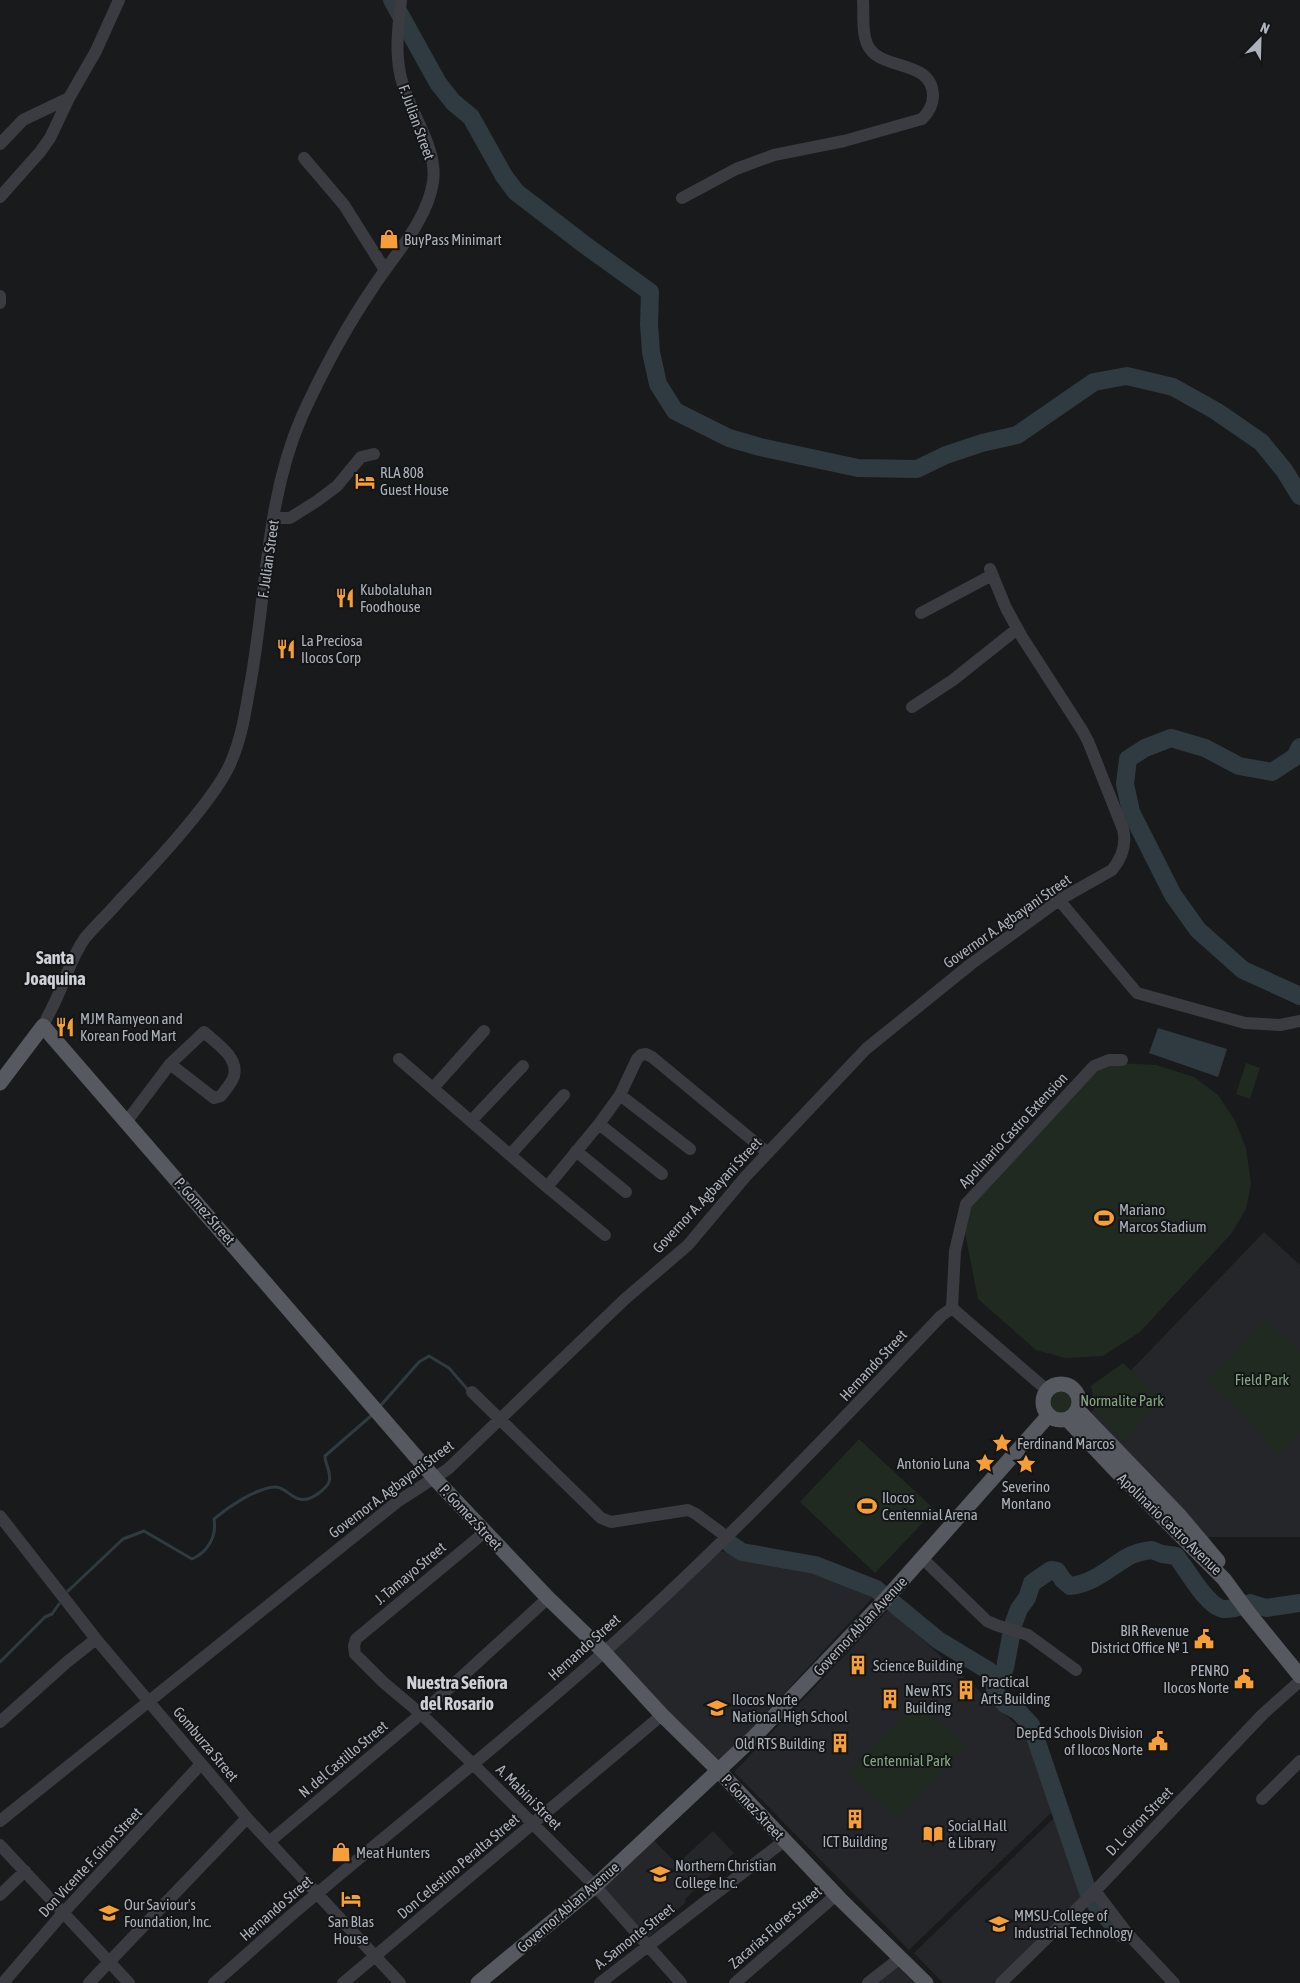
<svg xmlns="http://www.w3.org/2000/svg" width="1300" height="1983" font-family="'Asap Condensed',sans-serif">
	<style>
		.built { fill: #252629 }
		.green { fill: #212a21 }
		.water { fill: #2f3b40 }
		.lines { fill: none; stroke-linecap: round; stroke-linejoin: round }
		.stream { stroke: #2f3b40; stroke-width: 3 }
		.river { stroke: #2f3b40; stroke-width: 18 }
		.minor { stroke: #3a3c41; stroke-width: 12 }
		.major { stroke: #565a60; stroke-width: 15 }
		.labels { text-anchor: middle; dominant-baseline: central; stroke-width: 4; stroke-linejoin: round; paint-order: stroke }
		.street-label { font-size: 15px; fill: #acb2bb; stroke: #141517 }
		.poi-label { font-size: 15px; fill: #acb2bb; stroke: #141517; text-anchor: start }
		.park-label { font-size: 15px; fill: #85a782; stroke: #141517 }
		.quarter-label { font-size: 18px; font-weight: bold; fill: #cdd1d7; stroke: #141517 }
	</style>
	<rect width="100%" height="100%" fill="#191a1c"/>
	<path class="built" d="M 1264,1232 L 1300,1265 L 1300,1537 L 1206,1537 L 1091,1412 Z
		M 720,1551 L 847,1579 L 876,1594 L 721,1762 L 607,1654 Z
		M 889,1609 L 1033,1740 L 1052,1812 L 909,1950 L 734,1772 Z
		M 1057,1815 L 1084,1895 L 993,1983 L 943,1983 L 914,1953 Z
		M 713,1831 L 734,1853 L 685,1899 L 686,1902 L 649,1937 L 599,1884 L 650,1836 L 677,1864 Z
		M 897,1965 L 914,1983 L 874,1983 Z"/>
	<path class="green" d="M 1117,1063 L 1156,1065 L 1194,1077 L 1218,1095 L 1235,1121 L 1246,1148 L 1251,1184 L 1246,1209 L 1231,1234 L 1140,1332 L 1103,1356 L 1065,1358 L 1036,1350 L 978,1299 L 964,1228 L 971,1207 L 1092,1072 Z
		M 1246,1063 L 1260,1068 L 1250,1099 L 1236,1094 Z
		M 1266,1320 L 1300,1352 L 1300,1432 L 1278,1456 L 1246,1416 L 1208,1380 Z
		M 1123,1363 L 1161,1399 L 1124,1442 L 1092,1406 L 1093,1396 L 1091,1386 Z
		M1047 1402a15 15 0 1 1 30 0a15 15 0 1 1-30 0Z
		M 859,1439 L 935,1510 L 875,1573 L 800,1502 Z
		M 917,1702 L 967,1746 L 897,1818 L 849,1773 Z"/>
	<path class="water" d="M 1158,1028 L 1227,1049 L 1218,1077 L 1149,1053 Z"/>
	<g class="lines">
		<path class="stream" d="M 382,1404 L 419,1362 L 429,1356 L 449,1368 L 468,1390
			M 68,1591 L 123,1539 L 144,1531 L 192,1559 C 208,1552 217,1536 214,1519 C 228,1507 256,1488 275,1487 C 289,1486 295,1511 319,1493 C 323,1490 327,1487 329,1482 C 332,1472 325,1465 325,1456 L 372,1415
			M 0,1662 L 45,1617 L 52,1614 L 59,1604"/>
		<path class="river" d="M 392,0 L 438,83 L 453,102 L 471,117 L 504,176 L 516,192 L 585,245 L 650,292 L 649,324 L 651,352 L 658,384 L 675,411 L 729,438 L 760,447 L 858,468 L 917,469 L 946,455 L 982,443 L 1017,435 L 1094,382 L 1127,376 L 1173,387 L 1216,411 L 1261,442 L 1284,470 L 1300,496
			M 1300,747 L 1295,757 L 1272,772 L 1239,766 L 1205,748 L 1171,738 L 1145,748 L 1128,759 L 1125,784 L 1131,812 L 1173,895 L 1198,930 L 1243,970 L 1300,996
			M 730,1544 L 742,1552 L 815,1565 L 876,1589 L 938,1640 L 989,1671 L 995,1684 L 995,1692 L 1005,1704 L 1018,1711 L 1031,1725 L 1088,1892
			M 995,1684 L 1005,1668 L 1013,1625 L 1019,1609 L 1027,1598 L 1032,1583 L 1051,1570 L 1057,1571 L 1063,1580 L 1070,1586 C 1092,1584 1108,1569 1126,1558 C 1134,1553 1143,1551 1152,1550 L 1162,1554 L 1176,1556 C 1187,1569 1206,1606 1223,1609 C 1233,1610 1241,1606 1250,1603 L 1266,1608 L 1300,1603
			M 1095,1903 L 1100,1911 L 1123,1934"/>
		<path class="minor" d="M 0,144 L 23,120 L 69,98
			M 304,158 L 344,205 L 385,270
			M 0,197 L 40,152 L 50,138 L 69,98 L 96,51 L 119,0
			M 682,198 L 736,169 L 774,155 L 844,141 L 922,119 C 928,113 933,106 933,96 C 933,60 884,70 870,49 C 861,37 864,14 863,0
			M 0,296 L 0,303
			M 273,518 L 290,518 L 317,501 L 337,486 L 361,457 L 374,454
			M 921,613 L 992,575
			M 912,707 L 953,680 L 1017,629
			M 1059,900 L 1137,993 L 1245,1023 L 1280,1025 L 1300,1021
			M 43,1026 C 48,1015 54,1005 58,995 C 67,975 72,956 85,938 C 96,925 109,913 120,900 C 148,871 175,842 200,810 C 211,796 224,779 231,762 C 241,739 245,715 249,691 C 267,599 264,503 302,416 C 323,370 346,327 374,286 C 395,254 427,221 433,182 C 438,149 412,116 403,85 C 394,57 398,29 401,0
			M 399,1059 L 547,1187 L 605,1235
			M 433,1088 L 484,1031
			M 620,1095 L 690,1149
			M 127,1121 L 170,1064 L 204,1032 C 215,1042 239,1057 234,1076 C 232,1083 225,1090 221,1096 L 214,1098 L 170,1064
			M 471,1121 L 523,1066
			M 599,1124 L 662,1174
			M 576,1151 L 626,1192
			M 510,1155 L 564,1095
			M 547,1187 L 599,1124 L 620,1095 L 637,1059 L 641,1055 L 646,1054 L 652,1057 L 768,1153
			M 952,1308 L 955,1251 L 966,1204 L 1094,1066 L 1109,1060 L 1122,1060
			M 952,1308 L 1048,1391
			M 472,1392 L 601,1518 L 611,1522 L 688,1510 L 696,1514 L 727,1537
			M 0,1516 L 96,1639 L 247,1818 L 400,1983
			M 485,1532 L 356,1639 L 354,1646 L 355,1654 L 383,1682 L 421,1714 L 474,1765 L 595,1886 L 681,1983
			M 922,1558 L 987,1621 L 996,1625 L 1028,1635 L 1076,1670
			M 0,1722 L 67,1662 L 96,1639
			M 1262,1799 L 1300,1761
			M 0,1821 L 397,1502 L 448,1469 L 625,1299 L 688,1245 L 746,1176 L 866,1049 L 971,964 L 1059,900 L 1112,870 C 1122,858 1127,845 1123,829 L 1088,741 L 1082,730 L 1022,637 L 1006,608 L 990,569
			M 269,1842 L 421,1714 L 548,1598
			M 0,1845 L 129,1983
			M 1095,1891 L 1127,1933 L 1174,1983
			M 0,1895 L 25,1871
			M 3,1983 L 63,1913 L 201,1764
			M 89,1983 L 247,1818
			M 214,1983 C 249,1953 283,1921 319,1892 C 414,1812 511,1735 604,1652 C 722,1547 832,1431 941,1316 L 952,1308
			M 343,1983 L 662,1715
			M 600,1983 L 784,1841
			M 735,1983 L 836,1895
			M 868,1983 L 900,1958
			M 1001,1983 L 1095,1891 L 1263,1714 L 1300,1681"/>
		<path class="major" d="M 0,1083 L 43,1026 L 437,1481 L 548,1598 L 604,1652 L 662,1715 L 718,1770 L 840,1899 L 926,1983
			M1043 1402a18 18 0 1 1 36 0a18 18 0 1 1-36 0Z
			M 1078,1410 L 1180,1516 L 1218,1561
			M 1067,1419 L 1120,1475 L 1224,1579 L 1248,1612 L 1300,1676
			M 478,1983 L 595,1886 L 754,1737 L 883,1602 L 1049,1415"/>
	</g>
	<defs>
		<symbol id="shop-bare" viewBox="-9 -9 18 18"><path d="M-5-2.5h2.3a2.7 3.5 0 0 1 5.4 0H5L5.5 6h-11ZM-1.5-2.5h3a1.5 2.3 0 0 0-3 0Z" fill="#f69e37" stroke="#141517" stroke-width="2.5" paint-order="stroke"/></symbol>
		<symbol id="hotel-bare" viewBox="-9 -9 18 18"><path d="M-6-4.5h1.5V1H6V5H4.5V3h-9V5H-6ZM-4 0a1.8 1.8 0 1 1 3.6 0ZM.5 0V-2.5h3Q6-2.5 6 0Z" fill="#f69e37" stroke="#141517" stroke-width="2.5" paint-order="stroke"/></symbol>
		<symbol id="restaurant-bare" viewBox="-9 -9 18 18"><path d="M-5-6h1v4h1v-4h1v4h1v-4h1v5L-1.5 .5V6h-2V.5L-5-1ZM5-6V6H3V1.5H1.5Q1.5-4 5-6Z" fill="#f69e37" stroke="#141517" stroke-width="2.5" paint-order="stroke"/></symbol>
		<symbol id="stadium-bare" viewBox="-9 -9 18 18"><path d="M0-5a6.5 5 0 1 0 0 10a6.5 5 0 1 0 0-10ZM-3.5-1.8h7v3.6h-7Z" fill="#f69e37" stroke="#141517" stroke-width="2.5" paint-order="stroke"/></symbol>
		<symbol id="sight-bare" viewBox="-9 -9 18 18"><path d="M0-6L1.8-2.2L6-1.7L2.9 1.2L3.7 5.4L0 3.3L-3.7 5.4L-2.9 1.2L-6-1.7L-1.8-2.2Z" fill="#f69e37" stroke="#141517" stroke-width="2.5" paint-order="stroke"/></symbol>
		<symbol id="civic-bare" viewBox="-9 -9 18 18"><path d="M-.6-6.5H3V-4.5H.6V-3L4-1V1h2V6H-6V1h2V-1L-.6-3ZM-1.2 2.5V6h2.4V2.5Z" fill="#f69e37" stroke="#141517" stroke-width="2.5" paint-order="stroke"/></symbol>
		<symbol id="building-bare" viewBox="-9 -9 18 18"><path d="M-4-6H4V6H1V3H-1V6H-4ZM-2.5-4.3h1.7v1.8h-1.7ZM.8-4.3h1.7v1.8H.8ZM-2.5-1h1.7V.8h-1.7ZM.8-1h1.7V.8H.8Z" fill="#f69e37" stroke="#141517" stroke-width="2.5" paint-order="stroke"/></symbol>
		<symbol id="school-bare" viewBox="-9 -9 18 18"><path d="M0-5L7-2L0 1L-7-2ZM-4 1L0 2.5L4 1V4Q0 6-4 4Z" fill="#f69e37" stroke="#141517" stroke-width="2.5" paint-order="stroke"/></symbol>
		<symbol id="library-bare" viewBox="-9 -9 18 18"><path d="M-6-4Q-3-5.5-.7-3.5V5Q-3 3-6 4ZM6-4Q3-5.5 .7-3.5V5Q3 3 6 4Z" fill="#f69e37" stroke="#141517" stroke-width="2.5" paint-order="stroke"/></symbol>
	</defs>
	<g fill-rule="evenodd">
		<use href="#shop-bare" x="375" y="225" width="28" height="28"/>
		<use href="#hotel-bare" x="351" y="467" width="28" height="28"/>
		<use href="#restaurant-bare" x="331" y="584" width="28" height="28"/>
		<use href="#restaurant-bare" x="272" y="635" width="28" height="28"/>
		<use href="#restaurant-bare" x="51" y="1013" width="28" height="28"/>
		<use href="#stadium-bare" x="1090" y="1204" width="28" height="28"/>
		<use href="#sight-bare" x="988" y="1429" width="28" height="28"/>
		<use href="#sight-bare" x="971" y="1449" width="28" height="28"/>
		<use href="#sight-bare" x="1012" y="1450" width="28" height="28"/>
		<use href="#stadium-bare" x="853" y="1492" width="28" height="28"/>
		<use href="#civic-bare" x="1190" y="1625" width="28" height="28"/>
		<use href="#building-bare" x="844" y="1651" width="28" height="28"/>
		<use href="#civic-bare" x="1230" y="1665" width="28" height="28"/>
		<use href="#building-bare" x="952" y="1676" width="28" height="28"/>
		<use href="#building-bare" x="876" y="1685" width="28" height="28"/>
		<use href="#school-bare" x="703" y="1694" width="28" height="28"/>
		<use href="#civic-bare" x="1144" y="1727" width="28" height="28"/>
		<use href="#building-bare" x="826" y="1729" width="28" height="28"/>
		<use href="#building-bare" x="841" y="1805" width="28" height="28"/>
		<use href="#library-bare" x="919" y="1820" width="28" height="28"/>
		<use href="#shop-bare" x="327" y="1838" width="28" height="28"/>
		<use href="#school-bare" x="646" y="1860" width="28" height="28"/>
		<use href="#hotel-bare" x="337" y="1885" width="28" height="28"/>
		<use href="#school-bare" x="95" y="1899" width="28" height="28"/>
		<use href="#school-bare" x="985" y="1910" width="28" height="28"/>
	</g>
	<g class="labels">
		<g class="street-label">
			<text transform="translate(417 122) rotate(70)">F. Julian Street</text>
			<text transform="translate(268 559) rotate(-82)">F. Julian Street</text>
			<text transform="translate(1007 921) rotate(-35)">Governor A. Agbayani Street</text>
			<text transform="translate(1013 1130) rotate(-47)">Apolinario Castro Extension</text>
			<text transform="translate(707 1195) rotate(-47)">Governor A. Agbayani Street</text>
			<text transform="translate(205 1211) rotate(49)">P. Gomez Street</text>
			<text transform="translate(873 1365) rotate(-47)">Hernando Street</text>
			<text transform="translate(391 1489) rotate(-37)">Governor A. Agbayani Street</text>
			<text transform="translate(471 1517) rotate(47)">P. Gomez Street</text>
			<text transform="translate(1170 1524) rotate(44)">Apolinario Castro Avenue</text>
			<text transform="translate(410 1573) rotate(-40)">J. Tamayo Street</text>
			<text transform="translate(860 1626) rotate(-47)">Governor Ablan Avenue</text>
			<text transform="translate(584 1647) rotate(-42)">Hernando Street</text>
			<text transform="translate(206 1744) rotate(50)">Gomburza Street</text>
			<text transform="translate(343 1759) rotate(-40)">N. del Castillo Street</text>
			<text transform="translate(529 1797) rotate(45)">A. Mabini Street</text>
			<text transform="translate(753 1807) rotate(47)">P. Gomez Street</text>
			<text transform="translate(1139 1821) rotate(-46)">D. L. Giron Street</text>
			<text transform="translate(90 1862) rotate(-47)">Don Vicente F. Giron Street</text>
			<text transform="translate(458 1866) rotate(-40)">Don Celestino Peralta Street</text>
			<text transform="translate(568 1907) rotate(-41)">Governor Ablan Avenue</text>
			<text transform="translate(276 1908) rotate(-41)">Hernando Street</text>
			<text transform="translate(775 1927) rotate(-41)">Zacarias Flores Street</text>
			<text transform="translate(634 1936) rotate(-38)">A. Samonte Street</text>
		</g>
		<g class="poi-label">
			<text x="404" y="239">BuyPass Minimart</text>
			<text x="380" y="472">RLA 808<tspan x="380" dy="17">Guest House</tspan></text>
			<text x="360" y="589">Kubolaluhan<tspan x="360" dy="17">Foodhouse</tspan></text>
			<text x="301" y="640">La Preciosa<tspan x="301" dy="17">Ilocos Corp</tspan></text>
			<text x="80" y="1018">MJM Ramyeon and<tspan x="80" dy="17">Korean Food Mart</tspan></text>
			<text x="1119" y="1209">Mariano<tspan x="1119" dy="17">Marcos Stadium</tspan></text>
			<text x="1017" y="1443">Ferdinand Marcos</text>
			<text x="970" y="1463" text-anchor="end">Antonio Luna</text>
			<text x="1026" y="1486" text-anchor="middle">Severino<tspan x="1026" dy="17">Montano</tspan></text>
			<text x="882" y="1497">Ilocos<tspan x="882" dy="17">Centennial Arena</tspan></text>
			<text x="1189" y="1630" text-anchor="end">BIR Revenue<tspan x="1189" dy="17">District Office № 1</tspan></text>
			<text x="873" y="1665">Science Building</text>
			<text x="1229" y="1670" text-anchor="end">PENRO<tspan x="1229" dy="17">Ilocos Norte</tspan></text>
			<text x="981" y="1681">Practical<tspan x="981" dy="17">Arts Building</tspan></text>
			<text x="905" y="1690">New RTS<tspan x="905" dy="17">Building</tspan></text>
			<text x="732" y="1699">Ilocos Norte<tspan x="732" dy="17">National High School</tspan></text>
			<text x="1143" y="1732" text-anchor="end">DepEd Schools Division<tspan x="1143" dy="17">of Ilocos Norte</tspan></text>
			<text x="825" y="1743" text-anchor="end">Old RTS Building</text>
			<text x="948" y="1825">Social Hall<tspan x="948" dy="17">&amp; Library</tspan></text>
			<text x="855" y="1841" text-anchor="middle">ICT Building</text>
			<text x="356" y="1852">Meat Hunters</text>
			<text x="675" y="1865">Northern Christian<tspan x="675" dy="17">College Inc.</tspan></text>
			<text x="124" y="1904">Our Saviour's<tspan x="124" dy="17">Foundation, Inc.</tspan></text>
			<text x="1014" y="1915">MMSU-College of<tspan x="1014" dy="17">Industrial Technology</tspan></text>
			<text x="351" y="1921" text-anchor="middle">San Blas<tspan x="351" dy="17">House</tspan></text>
		</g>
		<g class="park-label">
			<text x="1262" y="1379">Field Park</text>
			<text x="1122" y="1400">Normalite Park</text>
			<text x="907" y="1760">Centennial Park</text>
		</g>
		<g class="quarter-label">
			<text x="55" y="957">Santa<tspan x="55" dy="21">Joaquina</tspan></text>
			<text x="457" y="1682">Nuestra Señora<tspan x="457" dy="21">del Rosario</tspan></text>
		</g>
	</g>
	<g transform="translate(1260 40) rotate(23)" stroke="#141517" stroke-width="4" paint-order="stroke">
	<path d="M0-4L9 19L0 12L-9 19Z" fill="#acb2bb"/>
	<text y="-8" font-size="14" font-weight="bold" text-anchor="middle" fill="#acb2bb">N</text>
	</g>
</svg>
